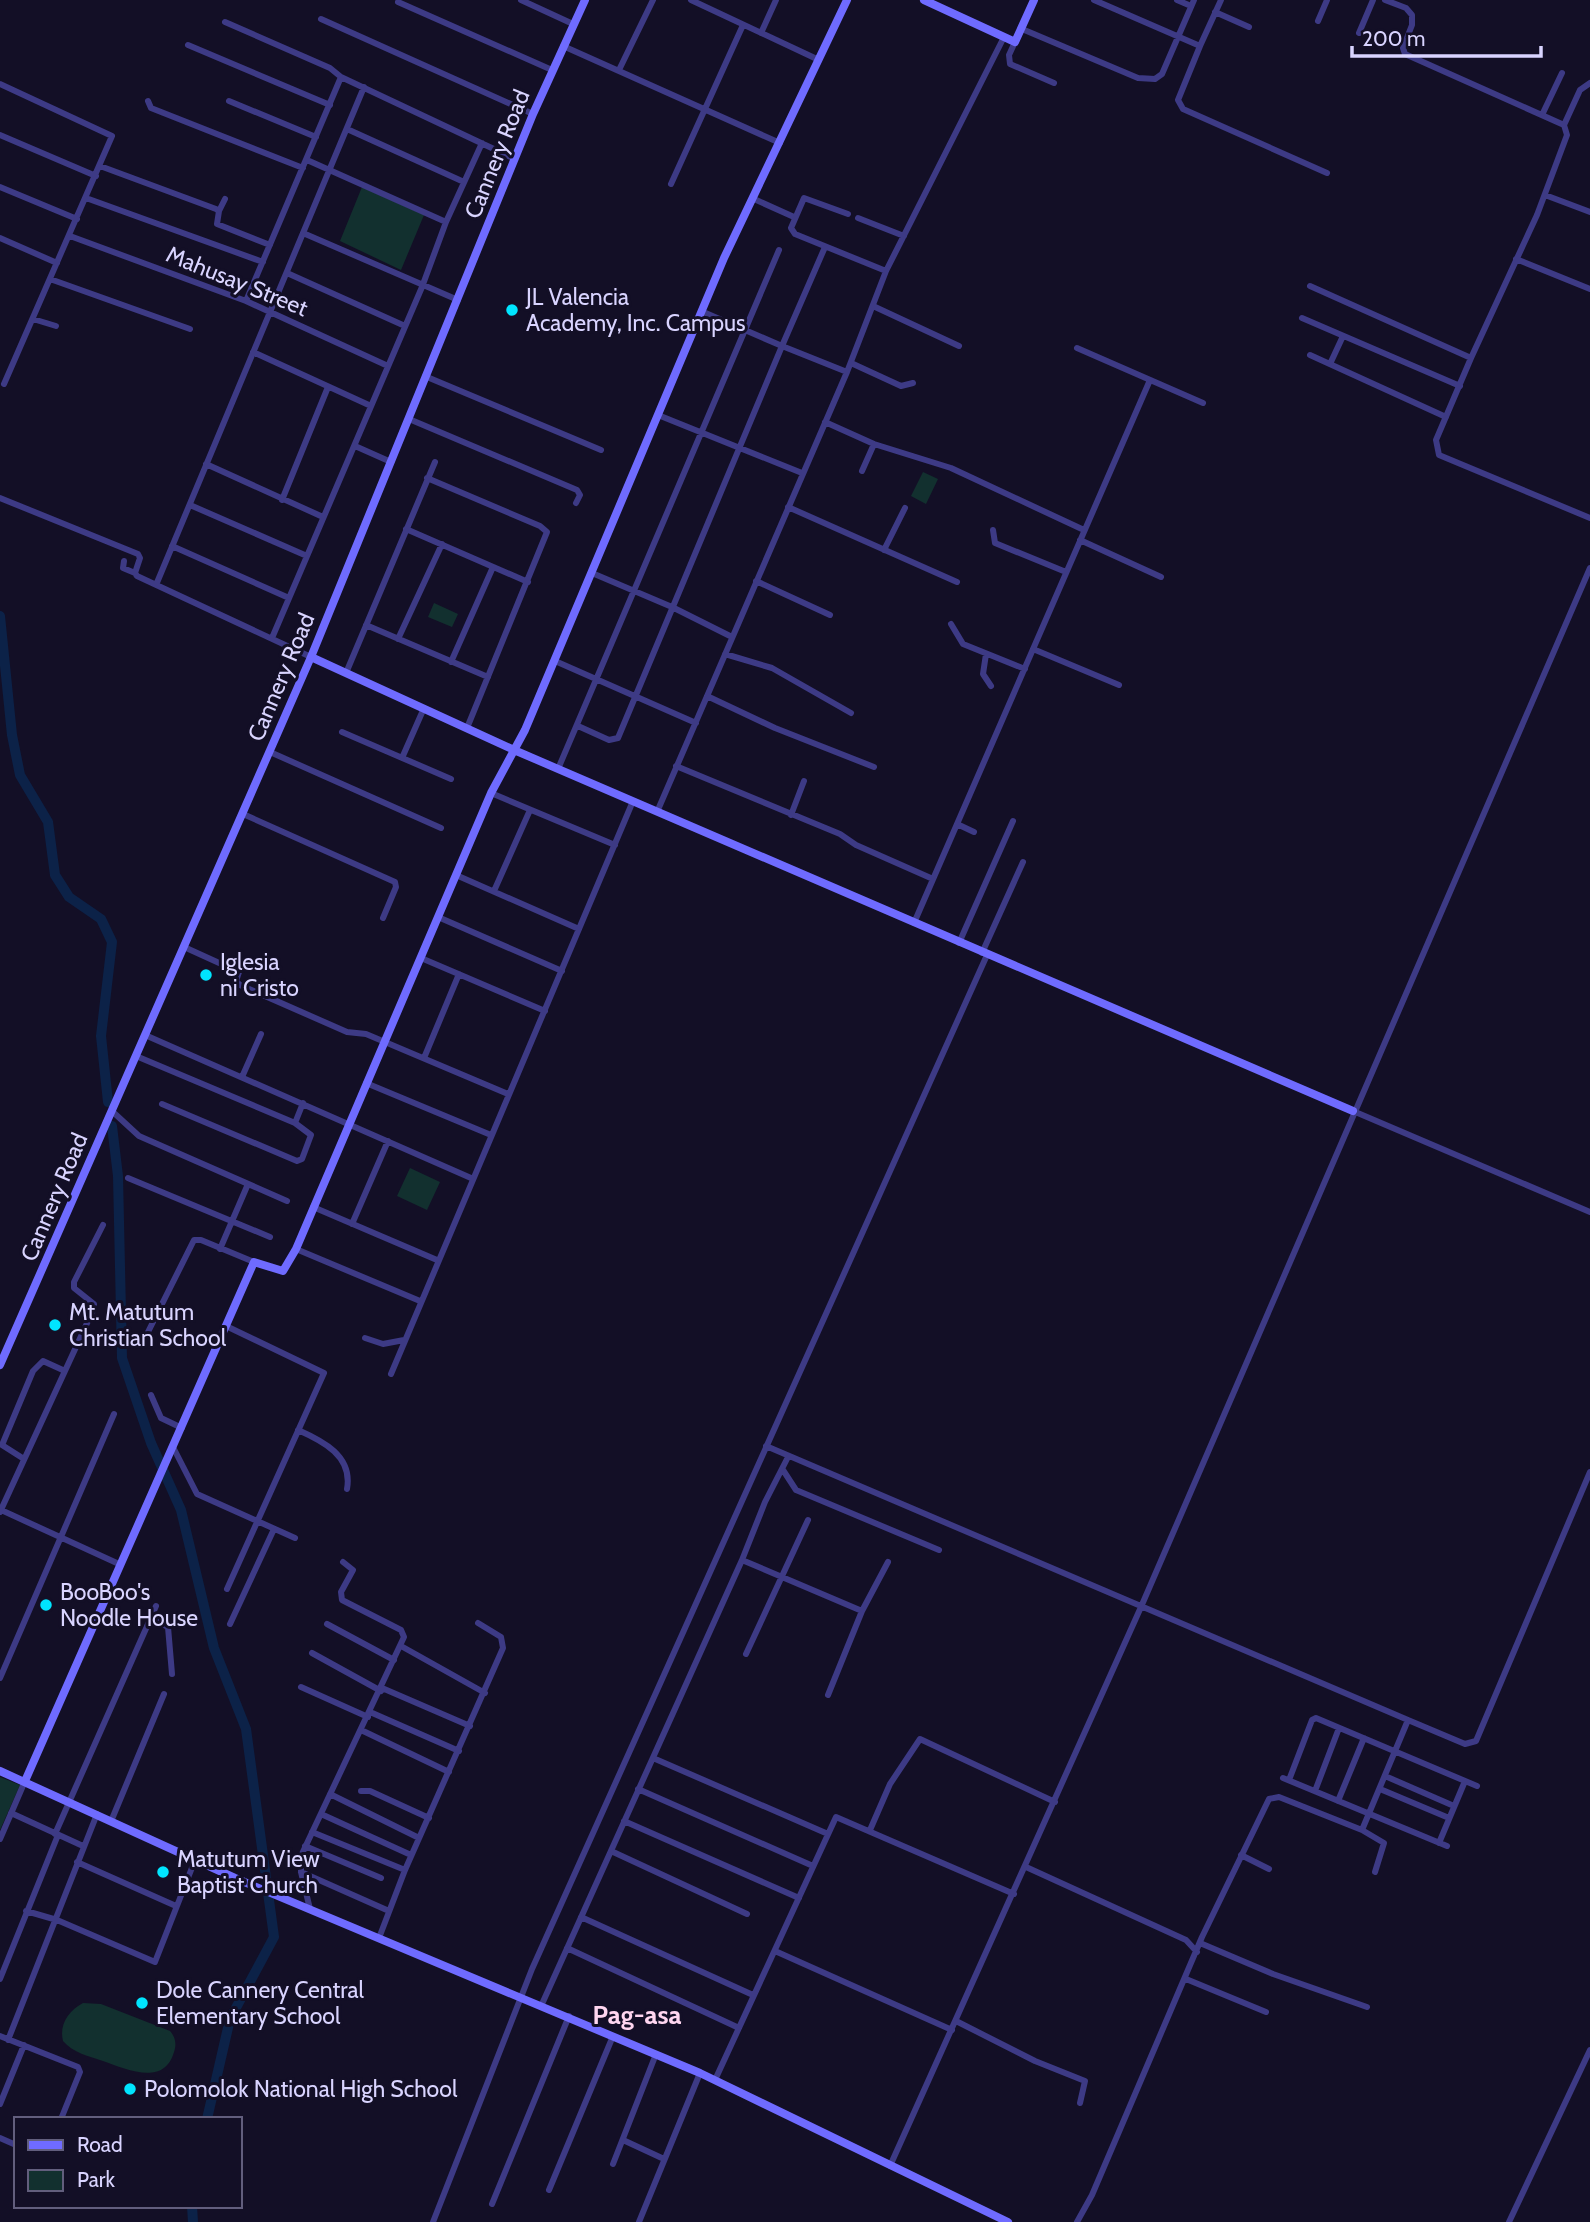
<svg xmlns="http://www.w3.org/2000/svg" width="1590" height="2222" font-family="Cabin,sans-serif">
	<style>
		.green { fill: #12302f }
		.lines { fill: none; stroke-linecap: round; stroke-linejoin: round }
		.river { stroke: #0c2248; stroke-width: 10 }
		.street { stroke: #3d3a85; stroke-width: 6 }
		.secondary { stroke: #6f6bff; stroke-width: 8 }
		.poi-dot { fill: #00e5ff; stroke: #130f26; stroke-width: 2.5 }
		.labels { text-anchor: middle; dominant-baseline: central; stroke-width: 6; stroke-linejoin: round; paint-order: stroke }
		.street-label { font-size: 23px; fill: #d9d4ff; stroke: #130f26 }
		.poi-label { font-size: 23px; fill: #d9d4ff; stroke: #130f26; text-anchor: start }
		.quarter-label { font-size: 26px; font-weight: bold; fill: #ffd6f0; stroke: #130f26 }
	</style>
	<rect width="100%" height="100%" fill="#130f26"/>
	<path class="green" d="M 362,187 L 424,215 L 401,270 L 340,241 Z
		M 923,472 L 938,479 L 926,504 L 911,496 Z
		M 434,603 L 458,614 L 452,627 L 428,617 Z
		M 410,1168 L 440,1182 L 427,1210 L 397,1196 Z
		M 0,1777 L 20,1785 L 0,1830 Z
		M 83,2003 L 101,2004 L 170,2031 C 175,2037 177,2043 174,2052 C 164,2087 126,2069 103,2061 C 89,2056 73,2053 63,2041 C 59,2025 68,2011 83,2003 Z"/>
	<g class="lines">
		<path class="river" d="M 0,616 L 12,735 L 20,775 L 48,822 L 55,875 L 69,897 L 101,919 L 112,942 L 101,1036 L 108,1102
			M 112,1126 L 118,1176 L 122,1358 L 151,1443 L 181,1510 L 214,1648 L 246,1729 L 274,1937 L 230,2019 L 207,2119
			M 192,2206 L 193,2222"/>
		<path class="street" d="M 521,0 L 573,24
			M 691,0 L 819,60
			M 1094,0 L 1200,46 L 1178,100 L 1183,109 L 1327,173
			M 1177,0 L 1191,6
			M 398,2 L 552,70
			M 1215,12 L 1249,27
			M 321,19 L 533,114
			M 1318,21 L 1327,0
			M 225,22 L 330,68 L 341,77
			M 1022,29 L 1138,78 L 1155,79 L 1162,74 L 1194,0
			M 761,33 L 776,0
			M 1359,33 L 1373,0
			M 1015,42 L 1009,55 L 1010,64 L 1054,83
			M 188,45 L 330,105
			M 563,46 L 780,143
			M 1200,46 L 1221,0
			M 619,70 L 653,0
			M 0,84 L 112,136 L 4,384
			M 148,101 L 151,108 L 303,168
			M 229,101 L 316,137
			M 1542,115 L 1562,73
			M 1564,125 L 1580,90 L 1590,83
			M 347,129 L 464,182
			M 0,135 L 96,176
			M 307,160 L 446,222
			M 100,166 L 216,209 L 219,211 L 217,224 L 270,245
			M 671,184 L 743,25
			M 0,187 L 77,219
			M 1545,195 L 1590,212
			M 86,198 L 263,262
			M 754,199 L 794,217
			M 219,211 L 225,199
			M 848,214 L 804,198 L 791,228 L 795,234 L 886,271
			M 858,218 L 904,236
			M 303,233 L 458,300
			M 70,236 L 246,301 L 388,366
			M 0,238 L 57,263
			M 825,247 L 782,346 L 847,372
			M 1516,259 L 1590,289
			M 287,273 L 405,326
			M 50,279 L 190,329
			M 1310,286 L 1471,358 L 1537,215 L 1567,135 L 1564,125 L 1405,54 L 1403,48 L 1412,25 L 1412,15 L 1406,8 L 1385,0
			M 246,301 L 341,77 L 515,159
			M 873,306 L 959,346
			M 1302,318 L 1460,386
			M 33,319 L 56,326
			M 1077,348 L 1203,403
			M 253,352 L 371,406
			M 1310,355 L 1446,417
			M 1471,358 L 1436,440 L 1439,455 L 1590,518
			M 851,363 L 901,386 L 913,383
			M 1330,364 L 1343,336
			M 427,377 L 601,450
			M 658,415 L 802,473
			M 409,419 L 577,490 L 580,495 L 576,503
			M 825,422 L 874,444 L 951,468 L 1084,530
			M 355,446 L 391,462
			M 206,464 L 323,517
			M 862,471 L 874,444
			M 427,478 L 540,526 L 547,532 L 467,728
			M 0,498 L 138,554 L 140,558 L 135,573 L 137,576 L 311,657
			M 282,500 L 328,387
			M 190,505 L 307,556
			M 788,507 L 957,582
			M 406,529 L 528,582
			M 993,530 L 995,543 L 1066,572
			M 1080,540 L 1161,577
			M 172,546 L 289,598
			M 884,550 L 905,508
			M 124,561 L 123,568 L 135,573
			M 592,573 L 672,607 L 732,637
			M 756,581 L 830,615
			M 156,585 L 364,87
			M 951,624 L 963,644 L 1025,669
			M 366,625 L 488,677
			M 272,638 L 422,287 L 446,222 L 482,143
			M 398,639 L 442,544
			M 1033,649 L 1119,685
			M 725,654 L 772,668 L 851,713
			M 986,654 L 983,674 L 991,686
			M 555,661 L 696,723
			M 451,662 L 493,567
			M 346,673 L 435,462
			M 707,696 L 775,728 L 874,767
			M 578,726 L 609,740 L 618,738 L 782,346 L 701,311
			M 342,732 L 451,779
			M 270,752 L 441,828
			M 402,758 L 424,708
			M 676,766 L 840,834 L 856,845 L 933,879
			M 558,769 L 779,250
			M 491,793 L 615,845
			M 657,812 L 847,372 L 886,271 L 1004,37
			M 243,814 L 395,882 L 396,887 L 383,918
			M 791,815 L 804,781
			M 957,824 L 974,832
			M 456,875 L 579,929
			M 494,891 L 530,810
			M 438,917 L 562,971
			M 914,923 L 1150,380
			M 959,943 L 1013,821
			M 184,947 L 239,972 L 236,981 L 240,985 L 347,1032 L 366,1034 L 508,1094
			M 982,953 L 1023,862
			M 421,958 L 545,1011
			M 145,1035 L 471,1178
			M 136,1056 L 295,1123
			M 424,1058 L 459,974
			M 242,1077 L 261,1034
			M 366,1083 L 491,1135
			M 162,1104 L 297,1161 L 302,1159 L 311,1135 L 295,1123 L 303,1103
			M 1353,1111 L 1590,1212
			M 113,1112 L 139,1136 L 287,1201
			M 128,1178 L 270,1237
			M 313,1207 L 437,1260
			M 352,1224 L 388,1141
			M 220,1249 L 248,1184
			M 296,1249 L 420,1301
			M 226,1326 L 324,1373 L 227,1589
			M 146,1336 L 194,1240 L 201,1240 L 254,1262
			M 365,1338 L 383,1344 L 404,1340
			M 391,1374 L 633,801
			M 151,1395 L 161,1418 L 182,1428
			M 298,1430 C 323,1441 353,1456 347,1489
			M 766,1446 L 1408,1720
			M 173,1447 L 197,1494 L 295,1538
			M 24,1459 L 2,1445 L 33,1371 L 43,1361 L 65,1371
			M 783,1470 L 796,1490 L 939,1550
			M 1,1510 L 119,1564
			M 0,1512 L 94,1308 L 94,1304 L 74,1288 L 74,1282 L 103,1225
			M 742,1560 L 862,1611 L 888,1562
			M 151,1618 L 168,1627 L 172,1674
			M 230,1624 L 274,1529
			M 327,1624 L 394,1660
			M 401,1646 L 485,1693
			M 312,1653 L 381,1691
			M 746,1654 L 808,1520
			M 0,1678 L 114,1414
			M 301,1687 L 368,1717
			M 382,1688 L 470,1726
			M 828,1695 L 862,1611
			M 370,1712 L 459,1751
			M 361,1730 L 449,1772
			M 653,1758 L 828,1834
			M 1385,1776 L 1454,1806
			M 1283,1778 L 1447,1846
			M 1289,1780 L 1312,1720 L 1316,1718 L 1477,1786
			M 638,1789 L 813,1866
			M 1380,1789 L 1449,1818
			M 361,1791 L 370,1791 L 429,1818
			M 1315,1791 L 1339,1728
			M 330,1794 L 419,1838
			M 1338,1801 L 1364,1738
			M 11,1813 L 83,1846
			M 321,1814 L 411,1855
			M 112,1819 L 164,1694
			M 624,1821 L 799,1898
			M 870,1830 L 890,1784 L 920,1739 L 1055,1802
			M 1362,1830 L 1384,1843 L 1375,1872
			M 312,1832 L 405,1870
			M 55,1834 L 156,1606
			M 0,1839 L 25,1781
			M 1439,1843 L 1465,1781
			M 305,1846 L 381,1878
			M 611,1851 L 747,1914
			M 1241,1855 L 1269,1869
			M 77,1862 L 176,1906
			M 1026,1867 L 1186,1940 L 1197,1952
			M 301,1872 L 389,1911
			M 310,1909 L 301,1872 L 301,1856 L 404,1637 L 401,1630 L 342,1600 L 341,1592 L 353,1570 L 343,1562
			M 26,1911 L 57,1920 L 155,1962 L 195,1860
			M 581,1917 L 753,1995
			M 379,1938 L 405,1870 L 503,1648 L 501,1637 L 478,1623
			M 1200,1943 L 1273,1974 L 1367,2007
			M 567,1948 L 739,2028
			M 775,1951 L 952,2030
			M 0,1979 L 58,1835
			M 1186,1979 L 1266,2012
			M 542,2004 L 742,1560 L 765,1502 L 788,1457
			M 956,2021 L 1035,2061 L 1085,2081 L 1080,2103
			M 0,2036 L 78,2067 L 80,2072 L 61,2119
			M 8,2040 L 97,1814
			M 715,2080 L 836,1817 L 1014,1894
			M 0,2104 L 24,2045
			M 0,2138 L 16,2145
			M 623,2140 L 664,2159
			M 613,2164 L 656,2054
			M 890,2166 L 1141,1607 L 1590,568
			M 549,2190 L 613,2036
			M 492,2204 L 569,2016
			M 433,2222 L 532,1969 L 987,955
			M 639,2222 L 700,2073
			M 1077,2222 L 1092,2195 L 1202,1937 L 1269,1799 L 1279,1797 L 1362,1830 L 1408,1720 L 1465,1744 L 1476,1741 L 1590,1472
			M 1509,2222 L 1590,2050"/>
		<path class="secondary" d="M 924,0 L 1015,42 L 1034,0
			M 311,657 L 514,750 L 1353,1111
			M 0,1365 L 311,657 L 533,114 L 585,0
			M 0,1771 L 235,1878 L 700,2073 L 1008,2222
			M 25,1781 L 254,1262 L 283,1271 L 296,1249 L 491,793 L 525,730 L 724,258 L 847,0"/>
	</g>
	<g class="poi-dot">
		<circle cx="512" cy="310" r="7"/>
		<circle cx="206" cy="975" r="7"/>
		<circle cx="55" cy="1325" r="7"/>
		<circle cx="46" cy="1605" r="7"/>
		<circle cx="163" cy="1872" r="7"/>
		<circle cx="142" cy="2003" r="7"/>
		<circle cx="130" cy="2089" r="7"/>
	</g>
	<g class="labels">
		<g class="street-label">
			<text transform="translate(497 154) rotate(-68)">Cannery Road</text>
			<text transform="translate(237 281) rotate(22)">Mahusay Street</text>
			<text transform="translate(281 677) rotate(-67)">Cannery Road</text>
			<text transform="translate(54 1197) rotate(-67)">Cannery Road</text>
		</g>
		<g class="poi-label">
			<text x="526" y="297">JL Valencia<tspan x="526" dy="26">Academy, Inc. Campus</tspan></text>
			<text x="220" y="962">Iglesia<tspan x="220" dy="26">ni Cristo</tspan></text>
			<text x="69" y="1312">Mt. Matutum<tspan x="69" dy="26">Christian School</tspan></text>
			<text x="60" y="1592">BooBoo's<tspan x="60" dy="26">Noodle House</tspan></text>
			<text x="177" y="1859">Matutum View<tspan x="177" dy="26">Baptist Church</tspan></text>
			<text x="156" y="1990">Dole Cannery Central<tspan x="156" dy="26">Elementary School</tspan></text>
			<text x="144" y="2089">Polomolok National High School</text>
		</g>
		<g class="quarter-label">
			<text x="637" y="2015">Pag-asa</text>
		</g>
	</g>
	<rect x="14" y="2117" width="228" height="91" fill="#130f26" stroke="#625e7d" stroke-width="2"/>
	<rect x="28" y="2140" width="35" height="10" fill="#6f6bff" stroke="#625e7d" stroke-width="2"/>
	<text x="77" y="2152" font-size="21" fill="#d9d4ff">Road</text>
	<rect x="28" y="2170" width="35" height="21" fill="#12302f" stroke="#625e7d" stroke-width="2"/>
	<text x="77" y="2187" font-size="21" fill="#d9d4ff">Park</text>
	<path d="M1352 46v10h189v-10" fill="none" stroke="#d9d4ff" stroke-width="3.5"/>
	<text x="1362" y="46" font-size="21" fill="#d9d4ff" stroke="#130f26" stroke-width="5" paint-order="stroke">200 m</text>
</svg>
